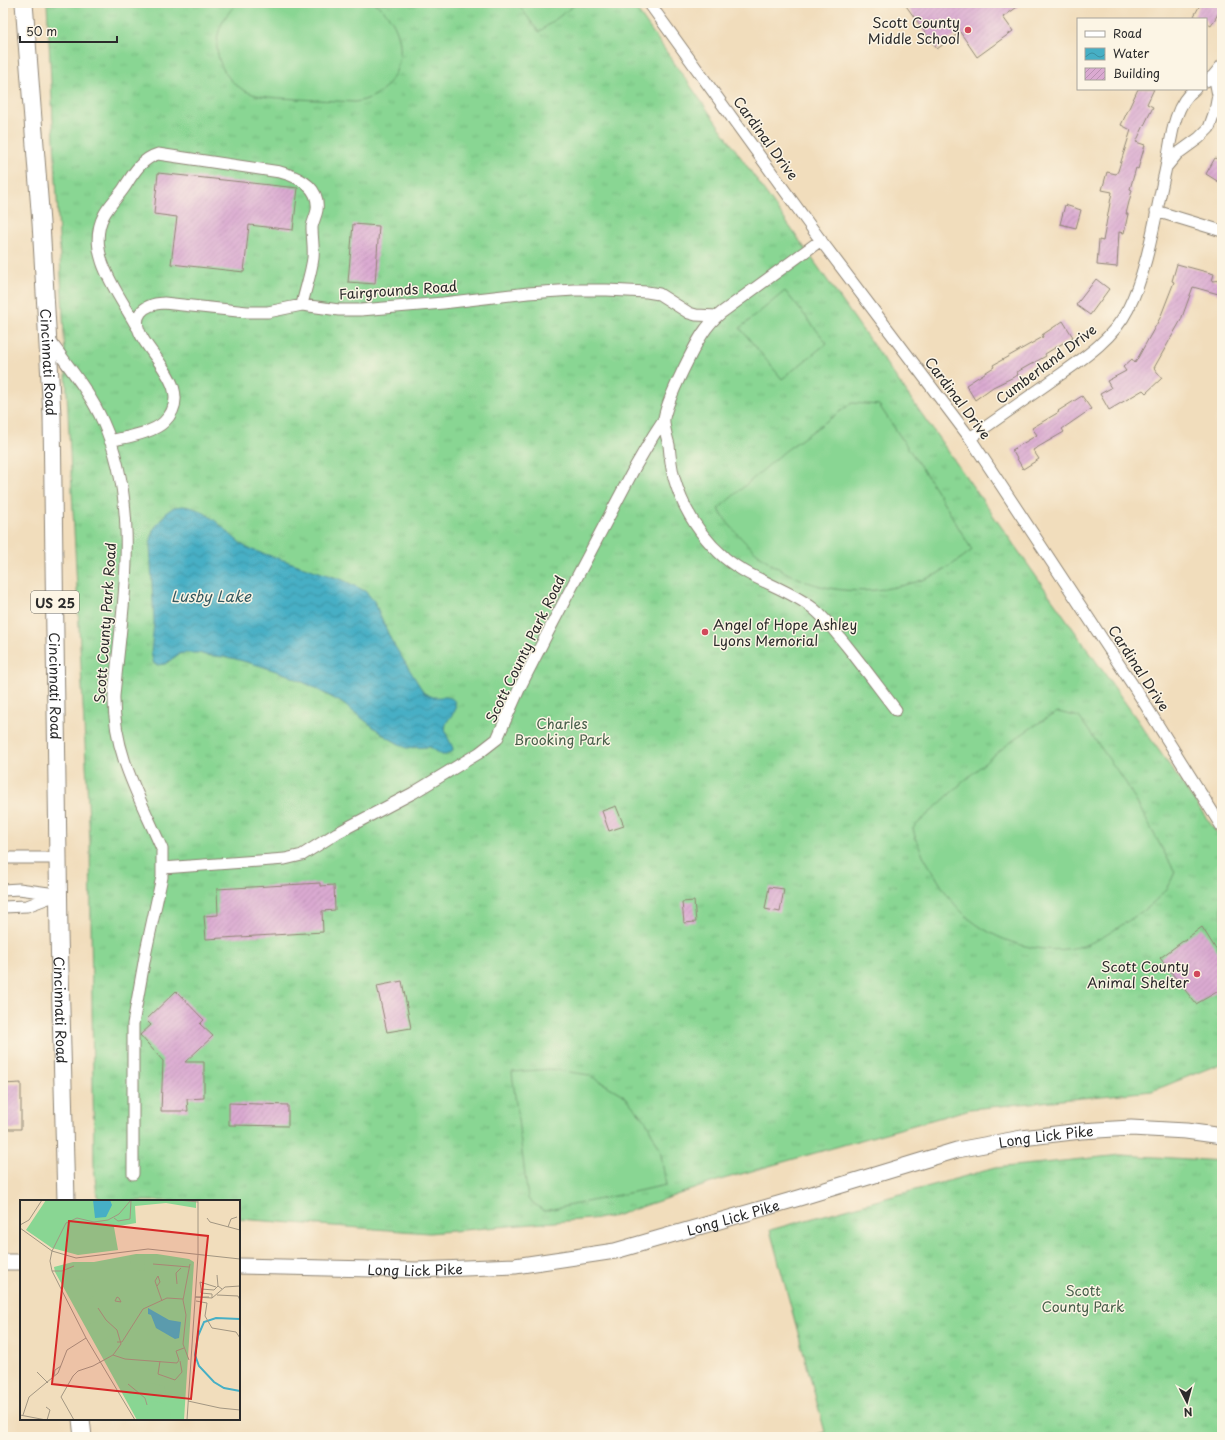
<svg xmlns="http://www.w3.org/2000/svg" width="1225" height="1440" font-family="'Playpen Sans',sans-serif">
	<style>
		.grass { fill: url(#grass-tufts); stroke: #5a805f }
		.pitch { fill: #89d693; stroke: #5a805f }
		.water { fill: url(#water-waves); stroke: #386d78 }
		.building { fill: url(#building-hatch) }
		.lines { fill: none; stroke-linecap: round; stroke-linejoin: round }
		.minor-casing { stroke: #8e8474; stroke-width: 13 }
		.secondary-casing { stroke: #8e8474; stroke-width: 17 }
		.primary-casing { stroke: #8e8474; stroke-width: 19 }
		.minor { stroke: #fff; stroke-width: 11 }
		.secondary { stroke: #fff; stroke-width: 15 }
		.primary { stroke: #fff; stroke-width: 17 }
		.poi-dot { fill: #d1495b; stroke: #fcf5e5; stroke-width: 1.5 }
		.labels { text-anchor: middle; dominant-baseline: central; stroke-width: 3; stroke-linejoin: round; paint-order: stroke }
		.shield { fill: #fcf5e5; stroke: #6a6863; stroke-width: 1 }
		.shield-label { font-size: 13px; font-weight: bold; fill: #2b2b2b }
		.poi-label { font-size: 14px; fill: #2b2b2b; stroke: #fcf5e5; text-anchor: end }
		.street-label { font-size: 14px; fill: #2b2b2b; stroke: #fcf5e5 }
		.park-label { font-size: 14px; fill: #475e4a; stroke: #fcf5e5 }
		.water-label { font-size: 15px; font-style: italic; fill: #345961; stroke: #fcf5e5 }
		.inset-river { fill: none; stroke: #46afc5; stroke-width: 2 }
		.inset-road { fill: none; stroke: #a29682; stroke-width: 1 }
		.view { fill: #d62828; fill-opacity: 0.15; stroke: #d62828; stroke-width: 2 }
		.inset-edge { fill: none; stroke: #2b2b2b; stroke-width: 2 }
	</style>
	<defs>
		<pattern id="grass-tufts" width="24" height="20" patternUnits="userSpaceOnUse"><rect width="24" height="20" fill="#89d693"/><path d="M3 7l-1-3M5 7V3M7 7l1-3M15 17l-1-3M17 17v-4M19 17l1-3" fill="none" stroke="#76b87f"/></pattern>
		<pattern id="water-waves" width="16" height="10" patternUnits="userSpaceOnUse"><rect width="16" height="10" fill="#46afc5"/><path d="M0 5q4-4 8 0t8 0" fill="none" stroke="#3b8fa0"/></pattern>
		<pattern id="building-hatch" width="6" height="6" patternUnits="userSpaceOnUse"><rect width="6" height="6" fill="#daaad1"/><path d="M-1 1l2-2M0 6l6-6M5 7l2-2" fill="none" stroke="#bb92b4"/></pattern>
	</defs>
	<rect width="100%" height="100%" fill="#fcf5e5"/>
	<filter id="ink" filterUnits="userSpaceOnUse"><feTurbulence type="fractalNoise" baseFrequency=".025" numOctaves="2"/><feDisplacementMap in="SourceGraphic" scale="8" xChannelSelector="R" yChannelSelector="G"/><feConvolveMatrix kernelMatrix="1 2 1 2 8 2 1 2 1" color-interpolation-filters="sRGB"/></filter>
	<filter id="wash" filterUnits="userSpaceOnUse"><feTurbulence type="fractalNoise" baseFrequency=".012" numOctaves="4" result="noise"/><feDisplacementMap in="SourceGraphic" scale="16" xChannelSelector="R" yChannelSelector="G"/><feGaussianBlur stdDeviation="0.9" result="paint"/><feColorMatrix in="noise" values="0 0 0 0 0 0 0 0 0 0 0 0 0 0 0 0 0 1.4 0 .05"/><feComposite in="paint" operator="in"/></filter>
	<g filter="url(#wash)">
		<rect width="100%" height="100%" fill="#f1ddbc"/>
		<path class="grass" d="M 47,3 L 632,3 L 1222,840 L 1222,1063 L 1152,1091 L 970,1109 L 720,1180 L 612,1217 L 429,1233 L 239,1219 L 239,1201 L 103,1201 L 97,1196 L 94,1166 L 90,842 Z
			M 1121,1155 L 1222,1161 L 1222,1437 L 809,1437 L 825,1432 L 770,1230 L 995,1168 Z"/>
		<path class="pitch" d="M 238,3 L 374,3 C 416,29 406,95 355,102 C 336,101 317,100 297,99 C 285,98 272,98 261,96 C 237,92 219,73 217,48 C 216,30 225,14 238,3 Z
			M 517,3 L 577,3 L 539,32 Z
			M 785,291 L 827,343 L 782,379 L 740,328 Z
			M 852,403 L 879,405 L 935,488 L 972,550 C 961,559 949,567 937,574 C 920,582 902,586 884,589 C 814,599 756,566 718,509 L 785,451 Z
			M 1058,712 L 1079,717 L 1126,783 L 1175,872 C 1166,895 1148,908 1128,921 C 1114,930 1100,940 1085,945 C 1046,958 993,942 964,914 C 952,903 943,889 935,875 C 926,861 916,845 913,828 C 958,787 1003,741 1058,712 Z
			M 550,1069 L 589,1075 L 623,1095 L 646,1121 L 660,1149 L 666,1185 L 544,1211 L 528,1199 L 512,1072 Z"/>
		<path class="water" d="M 183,506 C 210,508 226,534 247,548 L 343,580 L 365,591 L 374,601 L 391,640 L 424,693 C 427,694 430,696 433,697 C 444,698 458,693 455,711 C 445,724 442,726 450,742 C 452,746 453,747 453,751 L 446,755 L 442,755 L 430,747 L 406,748 L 385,736 L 342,703 L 311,686 L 288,675 L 261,666 L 232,658 L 205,655 L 199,653 L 184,653 L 179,654 L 165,664 L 158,665 L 154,664 L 151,653 L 154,622 L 150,545 L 153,530 L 167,512 L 174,507 Z"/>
		<g id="blocks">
			<path class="building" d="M 904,3 L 1023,3 L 1003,17 L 1013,31 L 977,57 L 960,32 L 937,49 Z
				M 1201,3 L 1222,3 L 1222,7 L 1211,26 L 1206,23 L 1206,19 L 1199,19 L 1194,16 Z
				M 1138,89 L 1154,89 L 1147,104 L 1153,107 L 1136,142 L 1145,145 L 1138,169 L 1136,168 L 1130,189 L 1132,190 L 1126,214 L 1128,214 L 1124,233 L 1119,232 L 1117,267 L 1097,265 L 1099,240 L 1103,241 L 1112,192 L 1102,190 L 1107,172 L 1116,174 L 1118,171 L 1131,130 L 1121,125 Z
				M 1215,158 L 1222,162 L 1222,184 L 1206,174 Z
				M 158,173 L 298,188 L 293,230 L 249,225 L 244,272 L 171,264 L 177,217 L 154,214 Z
				M 1065,205 L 1081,210 L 1076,228 L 1060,224 Z
				M 353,224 L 379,226 L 375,284 L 348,282 Z
				M 1177,264 L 1214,274 L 1212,281 L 1222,280 L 1222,295 L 1193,287 L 1181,320 L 1154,368 L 1162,378 L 1146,393 L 1143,390 L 1109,410 L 1100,394 L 1111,388 L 1107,381 L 1126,371 L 1123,367 L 1132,359 L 1135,363 L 1160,318 L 1174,282 L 1172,281 Z
				M 1096,279 L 1109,289 L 1090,315 L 1076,305 Z
				M 1063,321 L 1073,337 L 1045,354 L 1046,356 L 1017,372 L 1018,375 L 993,387 L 975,400 L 966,385 L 994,367 L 993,365 L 1043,337 L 1042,335 Z
				M 1082,396 L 1091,409 L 1062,429 L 1064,432 L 1033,450 L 1039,459 L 1023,469 L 1012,450 L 1037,435 L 1032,428 L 1059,412 L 1058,411 Z
				M 616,806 L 624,826 L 609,831 L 602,811 Z
				M 320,883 L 320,886 L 334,885 L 335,910 L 322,911 L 323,932 L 206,939 L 204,916 L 218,915 L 217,889 Z
				M 769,887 L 784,889 L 780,912 L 765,909 Z
				M 694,901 L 696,922 L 684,923 L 682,902 Z
				M 1202,927 L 1222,959 L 1222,989 L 1196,1004 L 1160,958 Z
				M 402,981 L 411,1028 L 387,1032 L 377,986 Z
				M 176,991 L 204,1020 L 200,1024 L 213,1036 L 185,1062 L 204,1062 L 204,1098 L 187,1099 L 188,1111 L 161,1111 L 163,1061 L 140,1035 L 151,1025 L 146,1020 Z
				M 21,1083 L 21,1129 L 3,1129 L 3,1084 Z
				M 229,1103 L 288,1105 L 288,1126 L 229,1125 Z"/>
		</g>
	</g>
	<g filter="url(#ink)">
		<use href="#blocks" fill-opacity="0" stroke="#8e8474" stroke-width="1"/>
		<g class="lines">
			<defs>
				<path id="minor" d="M 649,3 L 819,238 L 970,438 L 1136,690 L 1222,827
					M 1206,81 L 1213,76 L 1222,65
					M 1167,166 L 1177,154 L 1199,138 L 1209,128 L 1215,111 L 1218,95 L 1214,75
					M 1156,211 L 1222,231
					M 821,240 L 721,313 C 705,326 697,342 688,360 C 681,374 667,403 664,418 C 663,426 667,437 669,445 C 670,456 671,467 674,478 C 683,509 701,537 725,558 C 753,581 788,588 814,609 C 826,619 836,633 846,645 C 863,666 879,688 896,710
					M 137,327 C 120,295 84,253 104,215 C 109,205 118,197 124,188 C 133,174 141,159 158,154 L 280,172 C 299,177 320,187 317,210 C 316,216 313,221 312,227 C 312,238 314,247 313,258 C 311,274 305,290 302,305
					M 48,338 C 67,365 90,392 103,422 C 142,509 122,605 114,696 C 113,753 140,798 162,849 L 162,877 L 146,951 L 133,1024 L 133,1174
					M 970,438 C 996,420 1021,402 1047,384 C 1076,363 1111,343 1128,309 C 1148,270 1155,216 1165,172 C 1171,146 1171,107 1195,89
					M 110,441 C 126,437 153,433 164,422 C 194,393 155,361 142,337 C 130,316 143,304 164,303 L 247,312 L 268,312 L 302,305 L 339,310 L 361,310 L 443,303 L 528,293 L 574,290 L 607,290 L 647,292 L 659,294 L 689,313 L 696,315 L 717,316
					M 3,858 L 58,858
					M 163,868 L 285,859 L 302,855 L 337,833 L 413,793 L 479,753 L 497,739 L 520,687 L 548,632 L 635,467 L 653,436 L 664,419
					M 3,890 L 19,889 L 56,894
					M 3,907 L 27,906 L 59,894"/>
				<g id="secondary">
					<path d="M 3,1262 L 21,1262"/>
					<path id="s1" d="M 239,1266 L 416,1270 L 515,1266 L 615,1251 L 799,1198 L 957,1150 L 1022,1138 L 1081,1131 L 1131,1128 L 1186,1131 L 1222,1136"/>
				</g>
				<g id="primary">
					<path id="s2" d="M 24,3 L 41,223 L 52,415 L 59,933 L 66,1201"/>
					<path d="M 81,1419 L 83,1437"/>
				</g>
			</defs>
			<use href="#minor" class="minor-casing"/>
			<use href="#secondary" class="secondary-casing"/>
			<use href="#primary" class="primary-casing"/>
			<use href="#minor" class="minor"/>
			<use href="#secondary" class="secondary"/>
			<use href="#primary" class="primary"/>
		</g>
	</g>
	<g class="poi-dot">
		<circle cx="968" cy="30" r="4"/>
		<circle cx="705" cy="632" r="4"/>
		<circle cx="1197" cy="974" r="4"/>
	</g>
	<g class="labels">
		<rect class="shield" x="31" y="591" width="48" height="22" rx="3"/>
		<g class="shield-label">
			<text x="55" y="602">US 25</text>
		</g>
		<g class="poi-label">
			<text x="960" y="22">Scott County<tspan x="960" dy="16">Middle School</tspan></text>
			<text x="713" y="624" text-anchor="start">Angel of Hope Ashley<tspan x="713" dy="16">Lyons Memorial</tspan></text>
			<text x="1189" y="966">Scott County<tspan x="1189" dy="16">Animal Shelter</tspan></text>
		</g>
		<g class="street-label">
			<text transform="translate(766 138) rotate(54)">Cardinal Drive</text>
			<text transform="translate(398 290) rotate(-4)">Fairgrounds Road</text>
			<text stroke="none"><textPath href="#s2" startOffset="360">Cincinnati Road</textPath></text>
			<text transform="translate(1046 364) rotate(-37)">Cumberland Drive</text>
			<text transform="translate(958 398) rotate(53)">Cardinal Drive</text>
			<text transform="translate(105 623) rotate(-86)">Scott County Park Road</text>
			<text transform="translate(525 649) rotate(-64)">Scott County Park Road</text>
			<text transform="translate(1139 668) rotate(57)">Cardinal Drive</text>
			<text stroke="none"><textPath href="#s2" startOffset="684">Cincinnati Road</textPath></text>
			<text stroke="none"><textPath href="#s2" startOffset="1008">Cincinnati Road</textPath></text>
			<text stroke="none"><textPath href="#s1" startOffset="824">Long Lick Pike</textPath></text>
			<text stroke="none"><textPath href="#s1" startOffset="500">Long Lick Pike</textPath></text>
			<text stroke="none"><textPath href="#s1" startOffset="176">Long Lick Pike</textPath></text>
		</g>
		<g class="park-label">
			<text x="562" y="723">Charles<tspan x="562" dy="16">Brooking Park</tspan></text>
			<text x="1083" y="1290">Scott<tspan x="1083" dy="16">County Park</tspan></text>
		</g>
		<g class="water-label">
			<text x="211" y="595">Lusby Lake</text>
		</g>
	</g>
	<g transform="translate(20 1200)">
		<rect width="220" height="220" fill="#f1ddbc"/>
		<path d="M 26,0 L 176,0 L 176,8 L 146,3 L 115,6 L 116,23 L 94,27 L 98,50 L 58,55 L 32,48 L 6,30 ZM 116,54 L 137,54 L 169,59 L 174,62 L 164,220 L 117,220 L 35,72 L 34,67 L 53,62 L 74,62 Z" fill="#89d693"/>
		<path d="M 124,55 L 125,71 L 117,70 L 111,64 L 109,57 ZM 64,79 L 72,84 L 77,94 L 59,106 L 48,86 L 56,80 ZM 75,122 L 87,123 L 96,133 L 76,143 L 67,125 ZM 130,183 L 144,186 L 146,193 L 141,197 L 129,194 L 126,188 ZM 110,189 L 123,209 L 117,213 L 104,193 ZM 132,201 L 145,204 L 151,213 L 150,220 L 125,220 Z" fill="#89d693"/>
		<path d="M 73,0 L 90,0 L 92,5 L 86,17 L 75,18 ZM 128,108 L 149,120 L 161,122 L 159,138 L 155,139 L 136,128 L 131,115 L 128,114 Z" fill="#46afc5"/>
		<path class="inset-river" d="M 220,119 L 196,118 L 184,122 L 178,136 L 175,155 L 179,166 L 194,182 L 204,188 L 220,191"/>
		<path class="inset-road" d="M 111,0 L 99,14 L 88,20 L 74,22 L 57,18 L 46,23 L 32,51 L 30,61 L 32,71 L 66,138 L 115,220M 158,0 L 178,2M 94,18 L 98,21 L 110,19 L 111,1M 187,18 L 190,22 L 220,30M 0,25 L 9,20 L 22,0M 208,27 L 211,19 L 217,17M 0,28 L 32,51 L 56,58 L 128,49 L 220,59M 133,64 L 169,67M 32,71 L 42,71 L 54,66M 197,75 L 198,86 L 202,89M 157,84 L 156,73 L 161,68M 137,86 L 140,82 L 138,76 L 135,81 L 142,101M 181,89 L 180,82 L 196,87M 197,95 L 218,96 L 220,100M 97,97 L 99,98 L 101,102 L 95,101 ZM 175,97 L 192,98 L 205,87 L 220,86M 175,97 L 189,97M 192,98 L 192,94 L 181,93 L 181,89 L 194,90 L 198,86M 176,101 L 187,103 L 185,116 L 192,128 L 216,132 L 220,138M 97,142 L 102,142 L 123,109 L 147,98 L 163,99M 93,155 L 105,159 L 157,163 L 159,160 L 156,151 L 164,148M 169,160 L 163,144 L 166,115 L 163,100 L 170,64M 140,161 L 138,174 L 155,180 L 162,172 L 160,161M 17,172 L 28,183M 34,176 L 35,170 L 41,166M 108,184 L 125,198 L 127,205M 168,201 L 200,208 L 220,210M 26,207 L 30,210 L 27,220M 0,215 L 26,220M 3,215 L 9,197 L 38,173 L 47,150 L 66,138M 54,220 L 41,197 L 53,176 L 58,171 L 73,166 L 93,155 L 101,144 L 97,130 L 86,120 L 78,108M 167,220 L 178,55 L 178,0"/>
		<path class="view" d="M 49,21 L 188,36 L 171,199 L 32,184 Z"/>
		<rect width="220" height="220" class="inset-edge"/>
	</g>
	<rect width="1225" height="1440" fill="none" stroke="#fcf5e5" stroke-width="16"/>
	<rect x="1077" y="18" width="130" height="72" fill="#fcf5e5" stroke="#a8a49b"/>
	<rect x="1085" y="31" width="20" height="6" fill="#ffffff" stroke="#a8a49b"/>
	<text x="1113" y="38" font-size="12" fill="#2b2b2b">Road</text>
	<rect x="1085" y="48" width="20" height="12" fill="url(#water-waves)" stroke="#a8a49b"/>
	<text x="1113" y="58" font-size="12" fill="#2b2b2b">Water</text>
	<rect x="1085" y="68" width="20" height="12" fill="url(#building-hatch)" stroke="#a8a49b"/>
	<text x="1113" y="78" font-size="12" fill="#2b2b2b">Building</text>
	<g transform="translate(1187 1402) rotate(174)" stroke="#fcf5e5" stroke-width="3" paint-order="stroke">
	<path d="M0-3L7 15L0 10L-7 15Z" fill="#2b2b2b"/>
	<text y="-6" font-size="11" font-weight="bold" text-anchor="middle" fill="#2b2b2b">N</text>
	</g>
	<path d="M20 36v6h97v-6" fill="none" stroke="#2b2b2b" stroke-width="2"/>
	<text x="26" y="36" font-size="12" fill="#2b2b2b" stroke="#fcf5e5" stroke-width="3" paint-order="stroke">50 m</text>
</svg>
